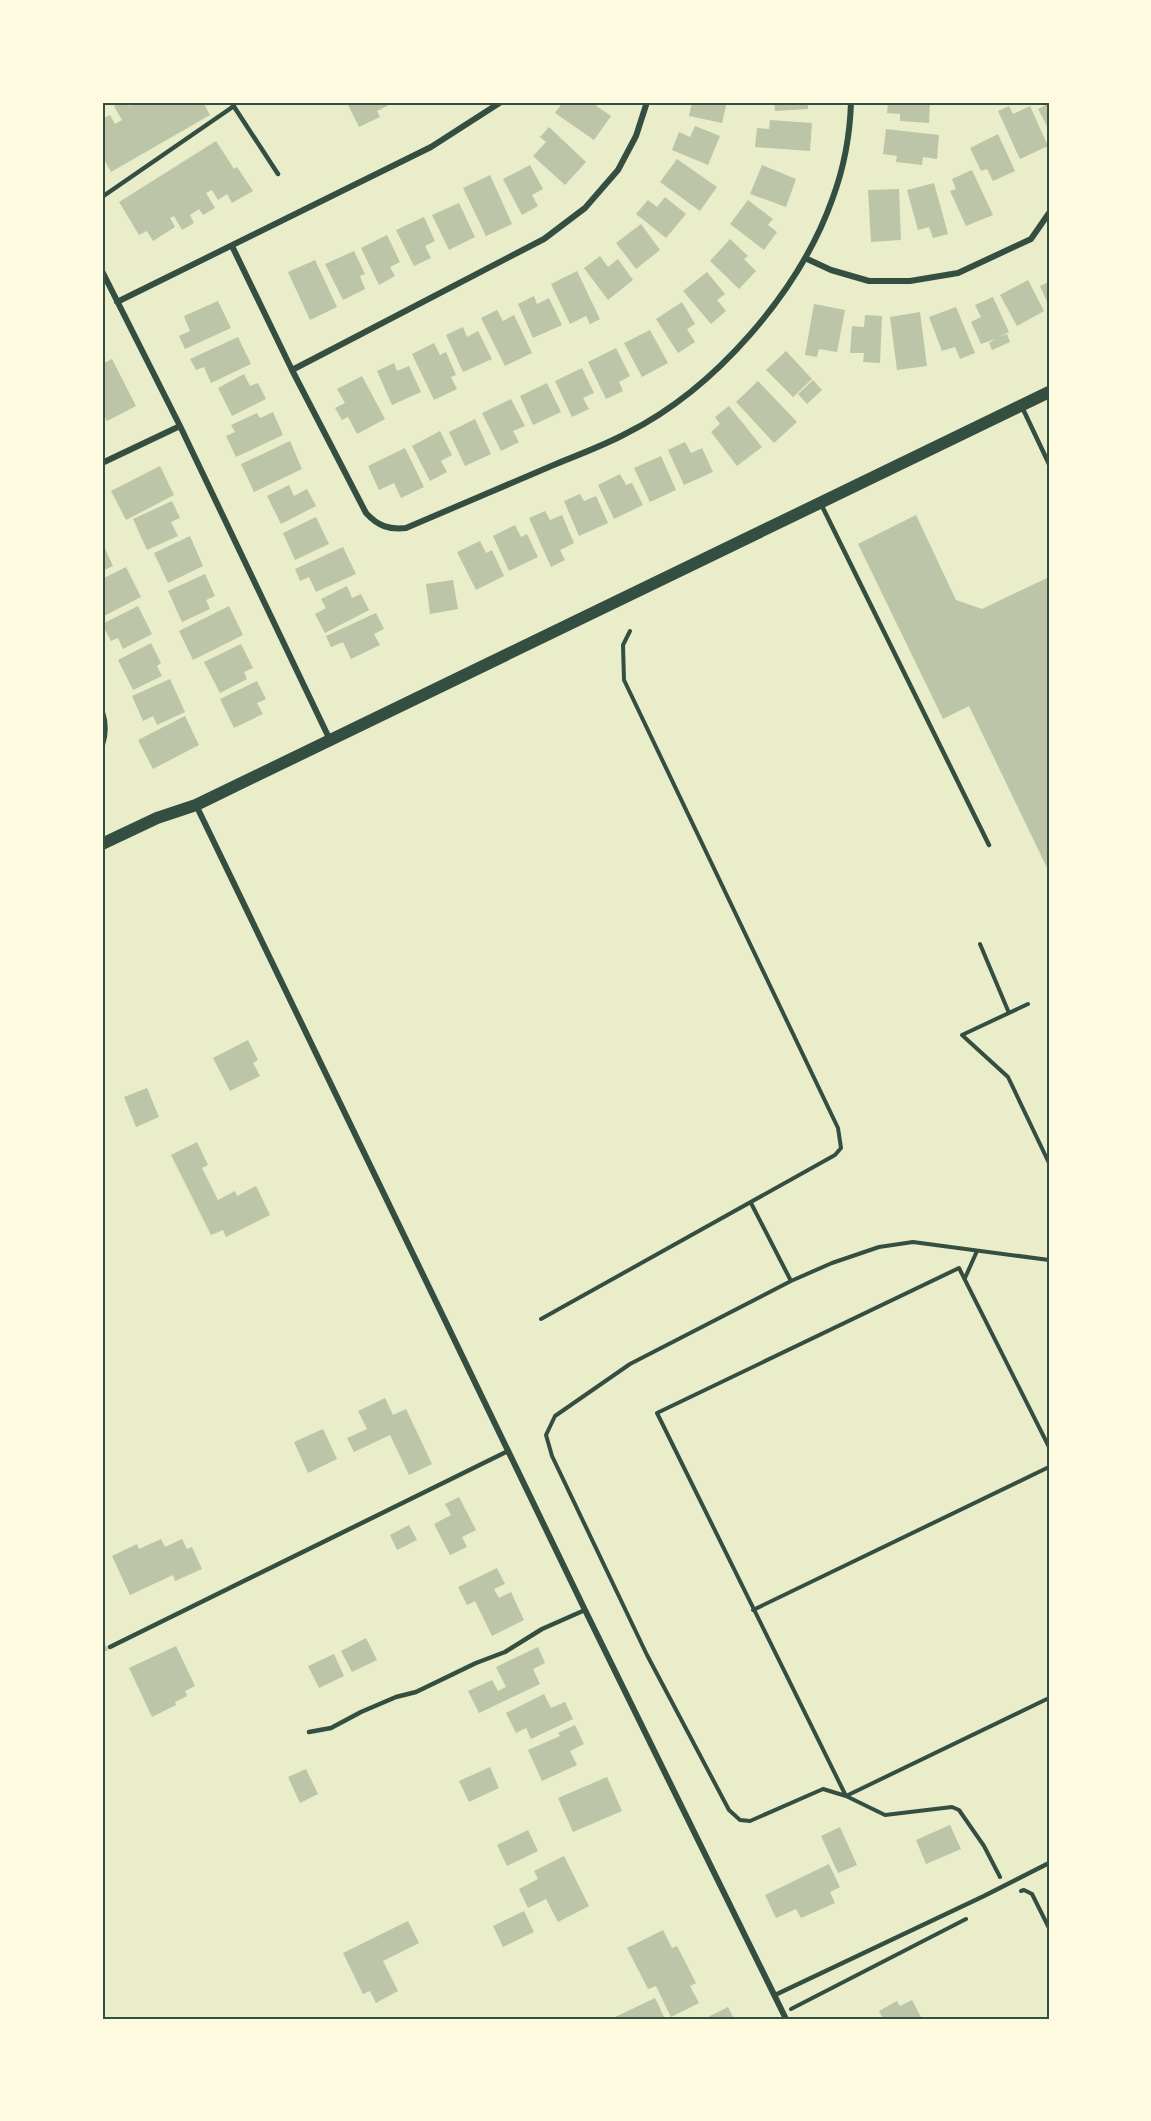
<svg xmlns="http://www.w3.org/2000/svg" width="1151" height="2121" font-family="Barlow,sans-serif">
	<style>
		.building { fill: #bcc5a7 }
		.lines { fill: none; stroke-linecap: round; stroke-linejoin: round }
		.path { stroke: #344e41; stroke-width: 4 }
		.service { stroke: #344e41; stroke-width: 4.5 }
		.minor { stroke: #344e41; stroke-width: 6 }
		.secondary { stroke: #344e41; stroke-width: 12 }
		.neatline { fill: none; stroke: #344e41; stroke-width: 2 }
	</style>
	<rect width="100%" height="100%" fill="#e9edc9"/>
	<path class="building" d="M 122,102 L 127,102 L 129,106 L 135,102 L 203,102 L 210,115 L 111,172 L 102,156 L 102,119 L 110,115 L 115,124 L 122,120 L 114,106 Z
		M 349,102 L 395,102 L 377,111 L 380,117 L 359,127 L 347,103 Z
		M 563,102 L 591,102 L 611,116 L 594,140 L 555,113 Z
		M 692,102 L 727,102 L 722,123 L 689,116 Z
		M 774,102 L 808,102 L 808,109 L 775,111 Z
		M 888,102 L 930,102 L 929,123 L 900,121 L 900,114 L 887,113 Z
		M 1049,103 L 1049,130 L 1038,109 Z
		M 1009,106 L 1013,114 L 1030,106 L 1048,146 L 1020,159 L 998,111 Z
		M 770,120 L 812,123 L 810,151 L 755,147 L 757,128 L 769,129 Z
		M 695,126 L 720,136 L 708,165 L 672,150 L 679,132 L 690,137 Z
		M 549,127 L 586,162 L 565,185 L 533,156 L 546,142 L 540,137 Z
		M 886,129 L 939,135 L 937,159 L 923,157 L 922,165 L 896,162 L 897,156 L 883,154 Z
		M 998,134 L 1015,171 L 993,181 L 987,169 L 981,171 L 970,148 Z
		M 216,141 L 234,169 L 237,167 L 253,191 L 232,203 L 227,194 L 218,200 L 212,190 L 206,193 L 215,208 L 203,215 L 199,209 L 190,215 L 194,223 L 182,230 L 174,216 L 170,218 L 175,227 L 153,241 L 147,231 L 139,235 L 119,202 Z
		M 677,159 L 717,187 L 700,211 L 660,182 Z
		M 530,165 L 543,189 L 532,195 L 538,206 L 522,215 L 503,179 Z
		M 762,165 L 796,179 L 786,207 L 750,194 Z
		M 972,170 L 993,215 L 966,226 L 950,191 L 956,189 L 952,179 Z
		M 490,175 L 512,224 L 486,236 L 463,188 Z
		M 934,183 L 948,234 L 933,238 L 929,227 L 918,230 L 907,190 Z
		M 899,189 L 901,240 L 871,242 L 868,190 Z
		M 665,197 L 686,214 L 666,238 L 636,214 L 648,200 L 657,207 Z
		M 748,200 L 773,219 L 768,225 L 777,232 L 764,250 L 730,224 Z
		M 459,203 L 475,237 L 449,250 L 432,215 Z
		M 424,217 L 435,241 L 425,246 L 431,258 L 414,266 L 396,230 Z
		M 641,224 L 660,250 L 636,269 L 616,243 Z
		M 387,235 L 400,262 L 390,267 L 395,276 L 379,285 L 361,248 Z
		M 730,239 L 748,256 L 744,259 L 756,271 L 739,289 L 710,261 Z
		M 354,251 L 365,274 L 360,276 L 365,289 L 343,300 L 325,264 Z
		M 600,256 L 608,267 L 618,259 L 633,280 L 608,300 L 584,268 Z
		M 315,260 L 337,307 L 310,320 L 288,272 Z
		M 577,271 L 600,319 L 590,324 L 586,316 L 570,324 L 551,284 Z
		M 707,272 L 725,294 L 717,300 L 726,311 L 711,324 L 683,291 Z
		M 1028,280 L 1044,311 L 1017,326 L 1000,295 Z
		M 1049,282 L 1049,306 L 1040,286 Z
		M 534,296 L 537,304 L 549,298 L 562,325 L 533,338 L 518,304 Z
		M 993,297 L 1009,332 L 999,337 L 1007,334 L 1010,342 L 992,350 L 989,343 L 995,339 L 981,344 L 971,322 L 981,317 L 975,305 Z
		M 218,301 L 231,328 L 185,349 L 179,336 L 190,331 L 184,316 Z
		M 682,302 L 695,324 L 687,329 L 695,342 L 678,353 L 656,319 Z
		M 814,304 L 845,310 L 837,352 L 819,349 L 817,357 L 805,355 Z
		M 956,307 L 975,353 L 960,359 L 955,347 L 942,351 L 929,317 Z
		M 497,310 L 503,321 L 514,315 L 532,353 L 505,366 L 481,318 Z
		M 920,312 L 927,366 L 897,370 L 890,317 Z
		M 865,315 L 882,316 L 880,363 L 863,362 L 864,353 L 850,353 L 852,326 L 864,327 Z
		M 463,327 L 467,337 L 478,331 L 492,359 L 463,372 L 446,335 Z
		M 650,330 L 668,363 L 642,377 L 624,343 Z
		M 238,337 L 251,364 L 211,383 L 204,367 L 196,370 L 190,359 Z
		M 434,343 L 440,355 L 446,352 L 456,375 L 451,377 L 457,389 L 434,400 L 412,354 Z
		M 616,348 L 630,376 L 619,382 L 623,391 L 606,399 L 588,362 Z
		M 786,351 L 812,379 L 793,397 L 766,370 Z
		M 112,359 L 136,406 L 107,421 L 102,411 L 102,364 Z
		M 394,363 L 397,371 L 409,366 L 421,392 L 392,405 L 377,371 Z
		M 582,368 L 594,393 L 583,398 L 589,409 L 572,417 L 555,381 Z
		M 244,374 L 250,386 L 258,383 L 266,399 L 232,416 L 218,388 Z
		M 362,376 L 385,419 L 357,434 L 348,417 L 342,420 L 335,408 L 345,403 L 337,389 Z
		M 813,380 L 822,390 L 807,404 L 798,394 Z
		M 758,381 L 797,422 L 774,443 L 736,402 Z
		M 547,383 L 561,412 L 533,425 L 520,396 Z
		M 511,399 L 525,426 L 513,431 L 519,442 L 501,451 L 482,413 Z
		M 729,406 L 762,447 L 737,466 L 711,432 L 720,424 L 715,417 Z
		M 273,412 L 283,435 L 236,457 L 226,436 L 235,432 L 231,425 L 257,413 L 260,418 Z
		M 475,419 L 491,454 L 465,466 L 449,432 Z
		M 440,431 L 452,455 L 441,461 L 447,472 L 430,481 L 412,446 Z
		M 290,441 L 302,469 L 254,492 L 241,464 Z
		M 685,442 L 691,453 L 702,448 L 713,472 L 684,485 L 668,450 Z
		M 405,448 L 424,487 L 401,498 L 394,483 L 379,490 L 368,466 Z
		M 661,456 L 676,490 L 650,502 L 634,468 Z
		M 160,466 L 174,495 L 126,520 L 111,491 Z
		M 620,474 L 626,485 L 632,483 L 643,505 L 614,519 L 598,485 Z
		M 289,485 L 294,496 L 307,489 L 316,506 L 281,524 L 267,496 Z
		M 580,494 L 584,501 L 596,496 L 608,523 L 579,536 L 564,501 Z
		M 172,501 L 180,518 L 171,522 L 178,536 L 147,550 L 133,519 Z
		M 545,511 L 550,520 L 562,515 L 574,543 L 560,550 L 565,560 L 551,567 L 529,518 Z
		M 916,515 L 956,600 L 982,609 L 1049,577 L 1049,872 L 969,706 L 943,719 L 858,544 Z
		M 316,517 L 329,544 L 295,560 L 283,533 Z
		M 515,525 L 521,537 L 527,534 L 538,557 L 509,571 L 493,536 Z
		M 190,536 L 203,566 L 168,583 L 154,553 Z
		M 480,541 L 486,553 L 492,550 L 504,576 L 476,590 L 457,552 Z
		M 102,542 L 113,566 L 102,571 Z
		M 343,547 L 356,574 L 316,592 L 309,577 L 300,581 L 295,569 Z
		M 126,567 L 141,597 L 102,617 L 102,579 Z
		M 205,574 L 215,596 L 206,600 L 210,609 L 182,622 L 168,591 Z
		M 453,580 L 458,609 L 430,614 L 426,584 Z
		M 347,586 L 352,598 L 361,594 L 369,610 L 325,633 L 315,614 L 326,608 L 321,599 Z
		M 138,606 L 152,634 L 123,649 L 118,638 L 111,641 L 102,624 Z
		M 229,606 L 243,635 L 193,660 L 179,631 Z
		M 376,613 L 384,629 L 374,634 L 380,645 L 351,659 L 343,642 L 331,647 L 326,636 Z
		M 151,643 L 161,663 L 157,666 L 162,676 L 133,690 L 118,660 Z
		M 241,644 L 253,668 L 244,672 L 247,679 L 220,693 L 204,662 Z
		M 170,679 L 185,712 L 157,725 L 153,716 L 143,721 L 132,696 Z
		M 257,681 L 266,699 L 257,703 L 263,714 L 234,728 L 220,699 Z
		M 185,716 L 199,745 L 153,769 L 138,740 Z
		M 248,1040 L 258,1060 L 253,1063 L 260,1076 L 230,1091 L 213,1058 Z
		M 147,1088 L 159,1117 L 136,1127 L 124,1097 Z
		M 197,1142 L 208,1165 L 202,1168 L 218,1200 L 235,1191 L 237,1196 L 256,1186 L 270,1215 L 226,1237 L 223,1230 L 211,1235 L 171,1155 Z
		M 385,1398 L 393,1415 L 406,1409 L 432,1464 L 409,1475 L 390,1435 L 354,1452 L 347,1438 L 367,1429 L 358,1411 Z
		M 323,1429 L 337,1459 L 308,1473 L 294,1442 Z
		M 459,1497 L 476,1530 L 462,1537 L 467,1547 L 450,1555 L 434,1524 L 451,1515 L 445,1504 Z
		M 409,1525 L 417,1540 L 397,1550 L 390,1535 Z
		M 161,1539 L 165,1547 L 182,1539 L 187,1549 L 192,1547 L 202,1569 L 175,1581 L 173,1575 L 130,1595 L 112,1556 L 137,1544 L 139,1549 Z
		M 497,1568 L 505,1584 L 494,1589 L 499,1598 L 511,1592 L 524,1620 L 492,1636 L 475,1601 L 467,1605 L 458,1587 Z
		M 102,1638 L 108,1650 L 102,1653 Z
		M 366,1638 L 377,1660 L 352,1672 L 341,1651 Z
		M 176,1646 L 195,1686 L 185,1691 L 187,1696 L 175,1702 L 176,1705 L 152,1717 L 129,1668 Z
		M 538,1647 L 545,1663 L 533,1669 L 540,1684 L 479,1713 L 468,1691 L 492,1680 L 498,1691 L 506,1687 L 496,1667 Z
		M 334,1654 L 344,1676 L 319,1688 L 308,1666 Z
		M 544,1694 L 551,1708 L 565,1702 L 573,1719 L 531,1739 L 526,1728 L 516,1733 L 506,1713 Z
		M 575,1725 L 584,1744 L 570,1751 L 577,1765 L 542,1781 L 528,1750 L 560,1736 L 558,1733 Z
		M 490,1767 L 499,1788 L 469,1802 L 459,1781 Z
		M 306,1769 L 318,1794 L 300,1803 L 288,1777 Z
		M 607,1777 L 622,1811 L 573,1832 L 558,1798 Z
		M 950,1825 L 961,1849 L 926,1864 L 916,1840 Z
		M 840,1827 L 857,1865 L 838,1873 L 821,1836 Z
		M 528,1830 L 538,1851 L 507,1866 L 497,1845 Z
		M 564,1856 L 589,1906 L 558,1922 L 546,1899 L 528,1908 L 519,1889 L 538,1879 L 534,1871 Z
		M 829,1864 L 840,1887 L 830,1892 L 835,1903 L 801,1918 L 796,1909 L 776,1918 L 765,1895 Z
		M 524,1911 L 534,1932 L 503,1947 L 493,1926 Z
		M 408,1921 L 419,1943 L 383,1961 L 398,1991 L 376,2003 L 370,1991 L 363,1994 L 343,1953 Z
		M 663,1930 L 672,1948 L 677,1946 L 696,1983 L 690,1986 L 699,2003 L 671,2017 L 656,1986 L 648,1989 L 627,1948 Z
		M 655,1998 L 665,2019 L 611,2019 Z
		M 912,2000 L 922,2019 L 883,2019 L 879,2011 L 897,2001 L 900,2006 Z
		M 728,2007 L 734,2019 L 704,2019 Z"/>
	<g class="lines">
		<path class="path" d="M 980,944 L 1009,1013
			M 1028,1004 L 962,1035 L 1008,1077 L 1049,1163
			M 751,1203 L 791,1281
			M 965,1278 L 977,1251
			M 541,1319 L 835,1155 L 841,1148 L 838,1128 L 624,680 L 623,645 L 630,631
			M 1049,1447 L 959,1268 L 657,1413 L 846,1796 L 1049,1698
			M 753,1610 L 1049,1467
			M 1000,1877 L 984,1846 L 959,1810 L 952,1807 L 885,1815 L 846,1796 L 823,1789 L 750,1821 L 740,1820 L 729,1810 L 647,1655 L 552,1456 L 546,1435 L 555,1416 L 630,1364 L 791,1281 L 832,1263 L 879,1247 L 913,1242 L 1049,1260
			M 1021,1891 L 1024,1890 L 1032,1894 L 1049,1928
			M 791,2009 L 966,1919"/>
		<path class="service" d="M 231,102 L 278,174
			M 102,197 L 234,106
			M 1022,407 L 1049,464
			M 821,504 L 989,845
			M 110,1647 L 508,1451
			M 309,1732 L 331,1728 L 361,1712 L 396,1697 L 416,1692 L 476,1663 L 505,1652 L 542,1629 L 585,1610
			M 775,1995 L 984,1896 L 1049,1863"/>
		<path class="minor" d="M 232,246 L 292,370 L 366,513 C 378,526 389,530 406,528 C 456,507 506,485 556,464 C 580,454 605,445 627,433 C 715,389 799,292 832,200 C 844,168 850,135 851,102
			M 805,258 L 831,270 L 869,281 L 910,281 L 958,273 L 1031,239 L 1049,213
			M 102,271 L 180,426 L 330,740
			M 117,302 L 431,147 L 501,102
			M 292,370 L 544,239 L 585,208 L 618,170 L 636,136 L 647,102
			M 102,463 L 180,426
			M 102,712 C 106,724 106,733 102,745
			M 196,805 L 585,1610 L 786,2019"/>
		<path class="secondary" d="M 102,844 L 157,818 L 196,805 L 1049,392"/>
	</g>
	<rect width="1151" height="2121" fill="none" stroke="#fefae0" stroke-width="207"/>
	<rect x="104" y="104" width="944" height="1914" class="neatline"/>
</svg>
